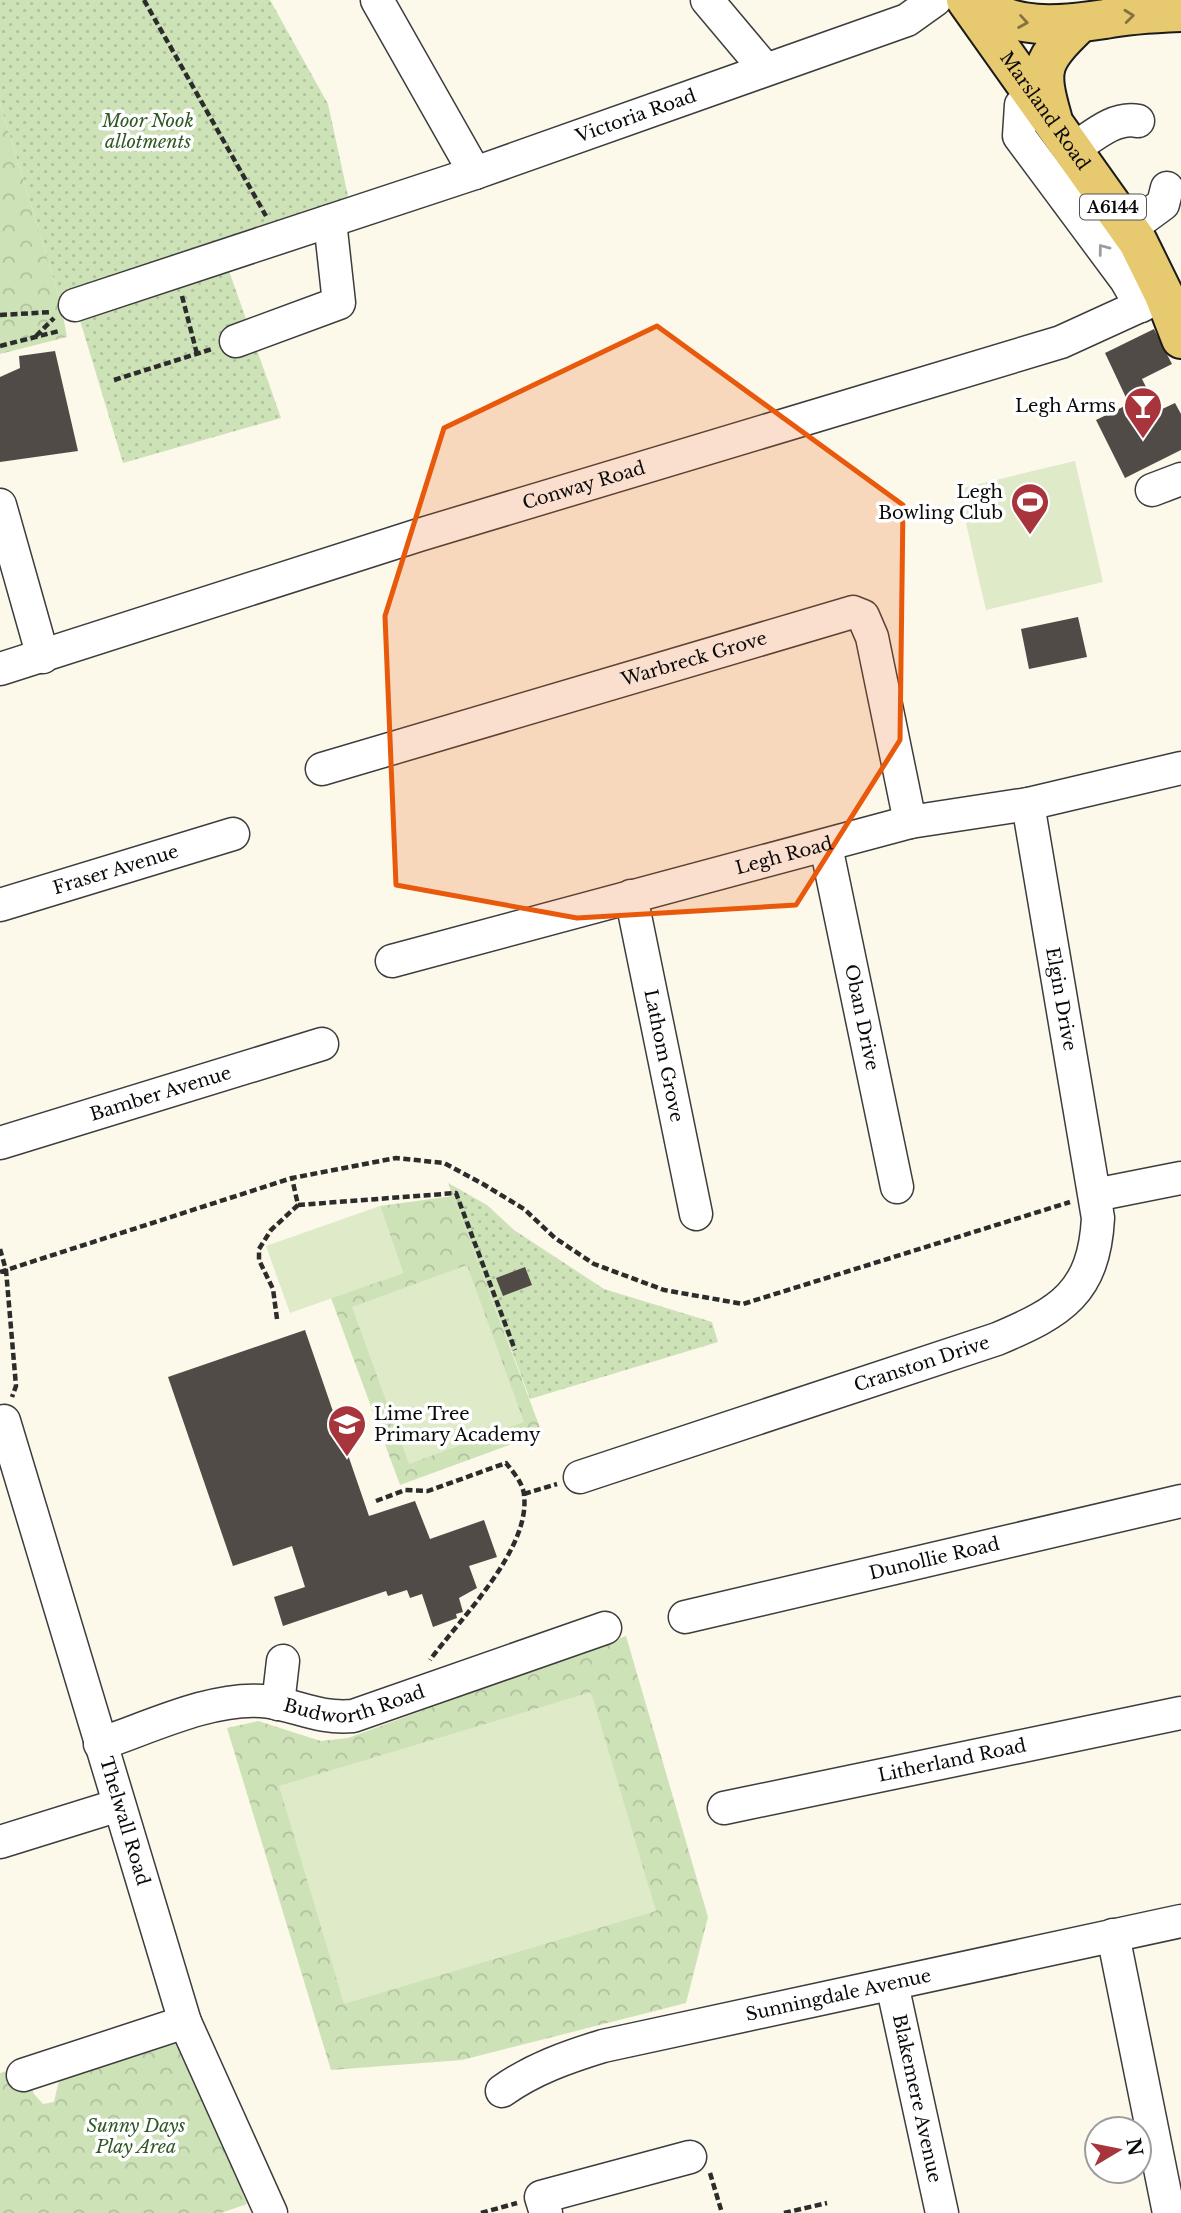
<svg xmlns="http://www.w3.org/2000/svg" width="1181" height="2213" font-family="'Libre Baskerville',serif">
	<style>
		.park { fill: url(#park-crowns) }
		.garden { fill: url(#garden-dots) }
		.pitch { fill: #dfeac9 }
		.building { fill: #514b48 }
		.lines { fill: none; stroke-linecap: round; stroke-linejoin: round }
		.minor-casing { stroke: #3d3d3d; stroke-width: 35 }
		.major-casing { stroke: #1b1b1b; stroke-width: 42 }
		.path { stroke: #2c2c2c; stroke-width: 4.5; stroke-dasharray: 7 3.5; stroke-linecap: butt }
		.minor { stroke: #fff; stroke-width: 32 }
		.major { stroke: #e7c96f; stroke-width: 38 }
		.oneway { stroke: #847342 }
		.oneway2 { stroke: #9d9d9d }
		.marked { fill: #e8590c; fill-opacity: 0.2; stroke: #e8590c; stroke-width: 5; stroke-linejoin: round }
		.labels { text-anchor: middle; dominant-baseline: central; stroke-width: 7; stroke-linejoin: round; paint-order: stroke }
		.shield { fill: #fff; stroke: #545454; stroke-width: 2 }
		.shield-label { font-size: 16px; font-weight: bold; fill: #0a0a0a }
		.street-label { font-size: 18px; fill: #0a0a0a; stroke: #fff }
		.park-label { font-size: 18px; font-style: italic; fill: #2f5824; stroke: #fff }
		.poi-label { font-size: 18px; fill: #0a0a0a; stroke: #fff; text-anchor: end }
	</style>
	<defs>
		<pattern id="park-crowns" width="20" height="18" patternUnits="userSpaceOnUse" patternTransform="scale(1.75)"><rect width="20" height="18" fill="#cee2b8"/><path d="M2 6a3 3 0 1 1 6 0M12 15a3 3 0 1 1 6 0" fill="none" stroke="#b0c19d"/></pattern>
		<pattern id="garden-dots" width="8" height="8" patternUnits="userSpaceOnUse" patternTransform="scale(1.75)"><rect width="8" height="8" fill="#cee2b8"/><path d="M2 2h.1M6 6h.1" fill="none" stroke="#b0c19d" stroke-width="1.8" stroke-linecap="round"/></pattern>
	</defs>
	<rect width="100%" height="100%" fill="#fcf8ea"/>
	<path class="park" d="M 0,103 L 60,300 L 67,337 L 0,354 Z
		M 453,1196 L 542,1433 L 400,1485 L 331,1298 L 403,1273 L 380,1206 Z
		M 626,1636 L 708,1917 L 686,2003 L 462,2060 L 331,2070 L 227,1728 L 258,1721 L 321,1741 L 348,1738 Z
		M 182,2042 L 196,2051 L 247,2204 L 221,2213 L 0,2213 L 0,2073 L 24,2066 L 34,2094 L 43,2104 L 54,2102 L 59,2080 Z"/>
	<path class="garden" d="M 0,0 L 270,0 L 328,104 L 348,196 L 287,225 L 60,300 L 0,103 Z
		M 228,268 L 281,418 L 123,463 L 79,317 Z
		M 448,1183 L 487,1205 L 514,1230 L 604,1289 L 712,1322 L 718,1342 L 530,1399 Z"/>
	<path class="pitch" d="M 1075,461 L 1103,582 L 986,610 L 958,489 Z
		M 380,1206 L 403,1273 L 290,1313 L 266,1246 Z
		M 467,1265 L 524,1422 L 409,1464 L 352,1307 Z
		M 591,1692 L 656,1911 L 344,2004 L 279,1786 Z"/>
	<path class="building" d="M 1154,329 L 1172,364 L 1142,379 L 1158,411 L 1175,403 L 1181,414 L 1181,450 L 1125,478 L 1096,420 L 1129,404 L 1105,353 Z
		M 55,351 L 78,451 L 0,462 L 0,377 L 20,368 L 19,356 Z
		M 1078,617 L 1087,657 L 1029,669 L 1021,629 Z
		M 525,1267 L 532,1285 L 503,1296 L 496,1278 Z
		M 305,1330 L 369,1516 L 415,1501 L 430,1539 L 484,1520 L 497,1557 L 469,1566 L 477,1588 L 459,1598 L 463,1612 L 456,1614 L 457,1618 L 433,1627 L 422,1594 L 410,1598 L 407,1590 L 388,1596 L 386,1591 L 283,1626 L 274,1597 L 305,1587 L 292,1546 L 233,1566 L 168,1377 Z"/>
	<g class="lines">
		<defs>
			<g id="minor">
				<path d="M 377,0 L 475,173"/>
				<path d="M 707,0 L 765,69"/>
				<path d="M 1033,95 L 1021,105 L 1019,136 L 1126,280 L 1141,306"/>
				<path d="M 1072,150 C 1092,137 1114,116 1138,121"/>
				<path d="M 1129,229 L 1163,204 L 1167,188"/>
				<path id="s1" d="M 75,305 L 475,173 L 907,20 L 935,0"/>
				<path d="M 236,341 L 339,303 L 330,221"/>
				<path d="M 1152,490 L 1181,479"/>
				<path d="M 0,505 L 43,657"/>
				<path id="s2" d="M 0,669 L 419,535 L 1061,342 L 1164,295"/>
				<path id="s3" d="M 322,769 L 853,612 L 863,616 L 872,637 L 910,822"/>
				<path id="s4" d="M 826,846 L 897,1187"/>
				<path id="s5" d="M 631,896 L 696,1214"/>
				<path id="s6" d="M 0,905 L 233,834"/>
				<path id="s7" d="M 392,961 L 910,822 L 1028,804 L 1181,768"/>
				<path id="s8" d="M 0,1143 L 322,1044"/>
				<path d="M 1095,1195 L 1181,1178"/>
				<path id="s9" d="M 4,1421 L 185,2022 L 271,2213"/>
				<path id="s10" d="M 580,1477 L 997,1339 C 1061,1312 1094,1293 1098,1218 L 1028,804"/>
				<path id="s11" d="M 685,1617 L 1181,1501"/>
				<path d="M 278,1704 L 283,1661"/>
				<path id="s12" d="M 100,1744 C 148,1728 211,1697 262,1701 C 296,1704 315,1719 353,1716 L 605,1628"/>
				<path id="s13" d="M 724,1808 L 1181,1713"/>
				<path d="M 0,1842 L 119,1805"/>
				<path d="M 1113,1935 L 1169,2213"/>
				<path id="s14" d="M 892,1984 L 942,2213"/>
				<path d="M 23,2075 L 185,2022"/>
				<path id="s15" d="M 502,2091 C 533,2069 567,2057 603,2046 L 1181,1921"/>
				<path d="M 546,2213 L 541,2197 L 690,2157"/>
			</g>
			<g id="major">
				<path id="s16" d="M 966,0 L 1138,242 L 1164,295 L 1181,339"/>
				<path d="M 974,0 C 1012,31 1059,26 1105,19 C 1130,14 1156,13 1181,12"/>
				<path d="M 1052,117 C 1038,68 1041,61 1078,25"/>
			</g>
		</defs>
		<use href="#minor" class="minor-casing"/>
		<use href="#major" class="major-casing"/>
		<path class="path" d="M 144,0 L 266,216
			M 182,296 L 197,354
			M 0,315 L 52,312
			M 36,336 L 54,318
			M 0,346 L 59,331
			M 114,380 L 212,349
			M 298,1205 L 456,1193 L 515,1350
			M 0,1249 L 6,1270 L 16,1386 L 12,1397
			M 0,1272 L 292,1178 L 396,1158 L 444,1163 L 483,1184 L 524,1209 L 555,1238 L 594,1264 L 664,1290 L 743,1304 L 1070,1202
			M 277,1319 L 273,1289 L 259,1260 L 259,1249 L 271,1230 L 298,1205 L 292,1178
			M 524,1494 L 557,1484
			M 376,1501 L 405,1490 L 428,1491 L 506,1463 C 513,1472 523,1483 524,1495 C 531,1549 460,1619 430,1660
			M 710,2173 L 722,2213
			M 481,2213 L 517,2203
			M 784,2213 L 827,2203"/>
		<use href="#minor" class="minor"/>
		<use href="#major" class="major"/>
	</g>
	<defs><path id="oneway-chevron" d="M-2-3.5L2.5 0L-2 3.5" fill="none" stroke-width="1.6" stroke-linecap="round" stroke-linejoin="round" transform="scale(1.75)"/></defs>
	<g class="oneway">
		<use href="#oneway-chevron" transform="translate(1129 16) rotate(-6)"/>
		<use href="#oneway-chevron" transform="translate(1023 22) rotate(9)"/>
	</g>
	<use class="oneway2" href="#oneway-chevron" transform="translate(1103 249) rotate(-127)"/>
	<path class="marked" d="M 657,326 L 903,505 L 900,740 L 796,905 L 577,918 L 396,885 L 385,616 L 444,428 Z"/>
	<defs>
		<symbol id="bar-pin" viewBox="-11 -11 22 30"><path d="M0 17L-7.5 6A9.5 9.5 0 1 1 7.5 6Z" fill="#a7353b" stroke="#fff"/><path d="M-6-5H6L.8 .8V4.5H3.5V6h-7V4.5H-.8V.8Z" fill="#fff"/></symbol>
		<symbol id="stadium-pin" viewBox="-11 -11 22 30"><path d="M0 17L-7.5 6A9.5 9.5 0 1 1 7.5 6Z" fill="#a7353b" stroke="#fff"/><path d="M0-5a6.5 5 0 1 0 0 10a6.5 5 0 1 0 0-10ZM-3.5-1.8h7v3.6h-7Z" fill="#fff"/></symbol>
		<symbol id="school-pin" viewBox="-11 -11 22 30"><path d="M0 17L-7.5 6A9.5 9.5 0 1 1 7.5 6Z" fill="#a7353b" stroke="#fff"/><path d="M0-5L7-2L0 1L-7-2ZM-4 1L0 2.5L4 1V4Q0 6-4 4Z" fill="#fff"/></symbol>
	</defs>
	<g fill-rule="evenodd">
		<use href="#bar-pin" x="1121" y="384" width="44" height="60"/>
		<use href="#stadium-pin" x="1008" y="480" width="44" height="60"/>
		<use href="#school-pin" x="325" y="1402" width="44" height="60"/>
	</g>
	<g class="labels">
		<rect class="shield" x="1080" y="194.5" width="66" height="25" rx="5"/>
		<g class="shield-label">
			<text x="1113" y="207">A6144</text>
		</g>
		<g class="street-label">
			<text stroke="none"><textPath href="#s16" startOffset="136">Marsland Road</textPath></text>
			<text stroke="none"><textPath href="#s1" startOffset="592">Victoria Road</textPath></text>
			<text stroke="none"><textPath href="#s2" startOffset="612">Conway Road</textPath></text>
			<text stroke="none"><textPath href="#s3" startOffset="388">Warbreck Grove</textPath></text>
			<text stroke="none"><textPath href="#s7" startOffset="406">Legh Road</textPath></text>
			<text stroke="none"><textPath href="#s6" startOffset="121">Fraser Avenue</textPath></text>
			<text transform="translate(1061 999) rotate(80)">Elgin Drive</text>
			<text stroke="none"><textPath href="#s4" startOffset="175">Oban Drive</textPath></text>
			<text stroke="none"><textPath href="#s5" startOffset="163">Lathom Grove</textPath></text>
			<text stroke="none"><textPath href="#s8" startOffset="168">Bamber Avenue</textPath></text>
			<text stroke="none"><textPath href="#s10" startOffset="360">Cranston Drive</textPath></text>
			<text stroke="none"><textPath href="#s11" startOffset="256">Dunollie Road</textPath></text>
			<text stroke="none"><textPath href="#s12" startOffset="264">Budworth Road</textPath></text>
			<text stroke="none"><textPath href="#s13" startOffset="233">Litherland Road</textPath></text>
			<text stroke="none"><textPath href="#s9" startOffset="418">Thelwall Road</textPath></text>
			<text stroke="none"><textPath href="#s15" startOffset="352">Sunningdale Avenue</textPath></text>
			<text stroke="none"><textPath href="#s14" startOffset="117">Blakemere Avenue</textPath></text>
		</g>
		<g class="park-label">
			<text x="148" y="121">Moor Nook<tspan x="148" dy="21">allotments</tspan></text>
			<text x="136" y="2126">Sunny Days<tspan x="136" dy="21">Play Area</tspan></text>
		</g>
		<g class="poi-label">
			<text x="1116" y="406">Legh Arms</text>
			<text x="1003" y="492">Legh<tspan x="1003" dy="21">Bowling Club</tspan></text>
			<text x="374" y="1414" text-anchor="start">Lime Tree<tspan x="374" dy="21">Primary Academy</tspan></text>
		</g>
	</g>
	<g transform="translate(1118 2150) rotate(80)"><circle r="33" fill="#ffffff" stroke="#9d9d9d" stroke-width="2"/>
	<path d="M0-5L12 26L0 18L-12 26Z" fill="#a7353b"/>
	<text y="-10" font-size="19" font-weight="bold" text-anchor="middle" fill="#0a0a0a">N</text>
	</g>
</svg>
